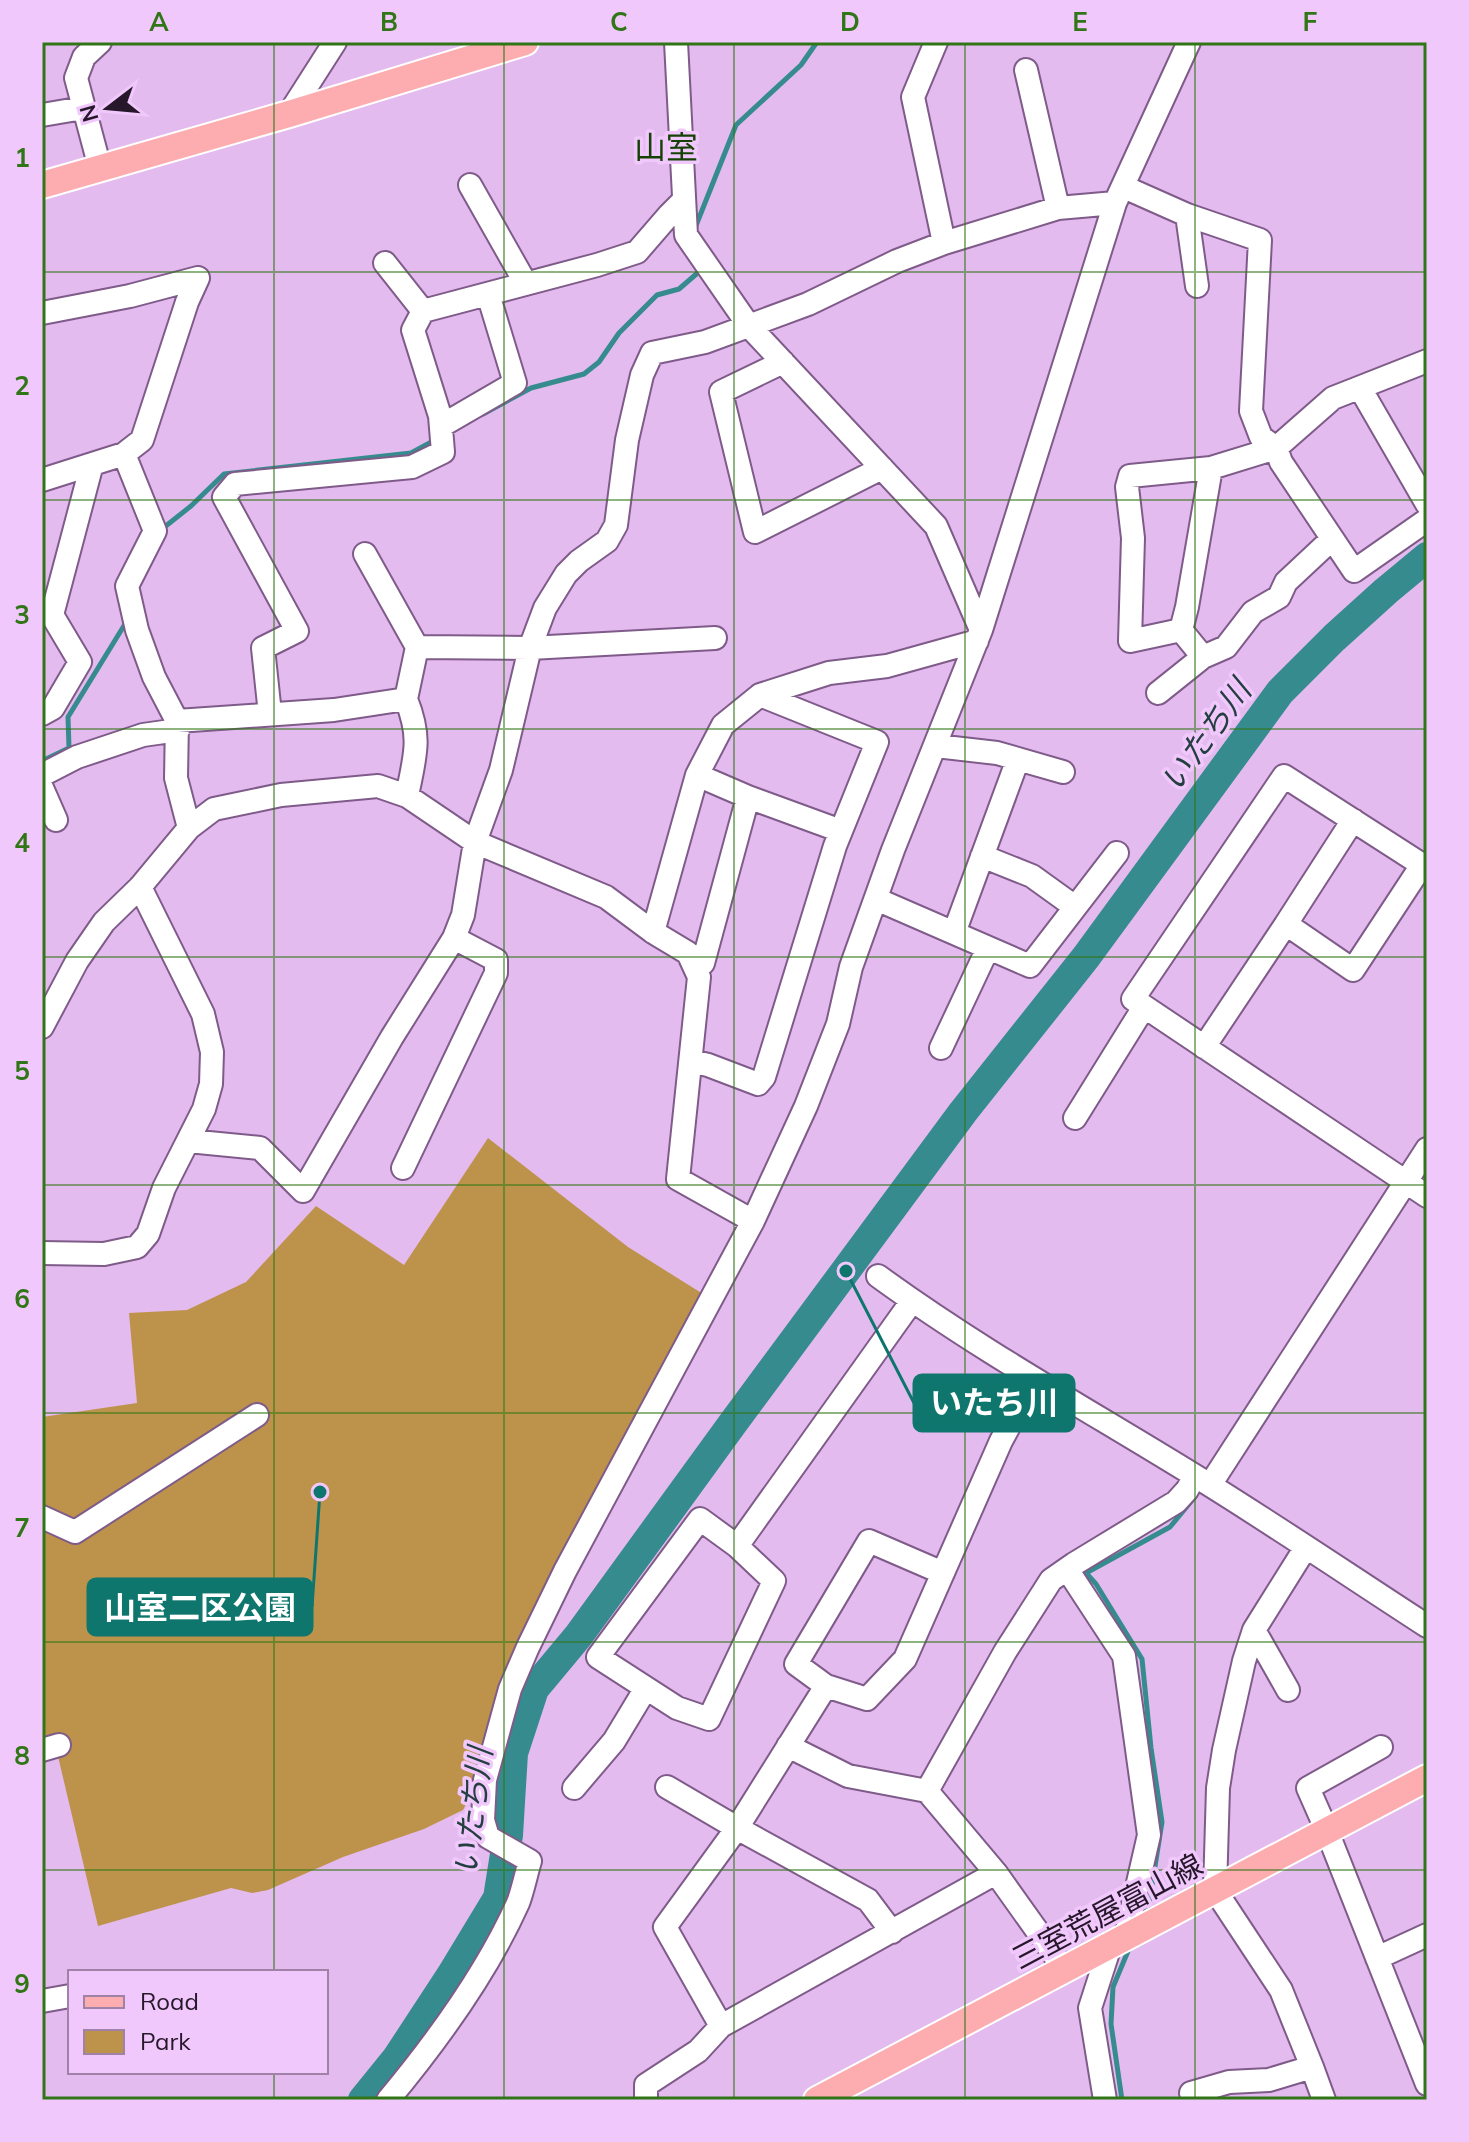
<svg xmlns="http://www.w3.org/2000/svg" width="1469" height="2142" font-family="Mulish,'Noto Sans JP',sans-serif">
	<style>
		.green { fill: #bd934b }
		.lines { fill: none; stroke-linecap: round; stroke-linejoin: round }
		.stream { stroke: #368b8e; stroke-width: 5 }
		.river { stroke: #368b8e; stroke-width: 30 }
		.minor-casing { stroke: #7f5b89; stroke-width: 26 }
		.major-casing { stroke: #fff; stroke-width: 30 }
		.minor { stroke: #fff; stroke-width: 22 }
		.major { stroke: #fdacb0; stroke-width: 26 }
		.grid { fill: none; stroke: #317616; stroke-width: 2; stroke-opacity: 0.55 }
		.labels { text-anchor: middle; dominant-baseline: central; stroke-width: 7; stroke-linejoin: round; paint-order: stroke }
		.street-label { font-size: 30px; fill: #26172a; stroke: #f1c8fc }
		.neighbourhood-label { font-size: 32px; fill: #164104; stroke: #f1c8fc }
		.water-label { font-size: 32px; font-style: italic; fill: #243f40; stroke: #f1c8fc }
		.leader { fill: none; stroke: #0f766e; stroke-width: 3 }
		.callout-dot { fill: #0f766e; stroke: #f1c8fc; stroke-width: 3 }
		.callout { fill: #0f766e; stroke: #0f766e; stroke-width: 3 }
		.callout-label { font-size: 32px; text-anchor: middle; font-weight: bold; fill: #fff }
		.neatline { fill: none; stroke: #317616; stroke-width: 3 }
		.grid-label { font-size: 26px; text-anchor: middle; font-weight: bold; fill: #317616 }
	</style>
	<rect width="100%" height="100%" fill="#e4bbef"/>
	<path class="green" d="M 488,1138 L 628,1247 L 703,1294 L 477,1783 L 463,1810 L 424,1829 L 343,1857 L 268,1890 L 252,1893 L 231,1888 L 98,1926 L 53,1735 L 42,1736 L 42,1417 L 137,1403 L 129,1313 L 187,1310 L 246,1282 L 316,1206 L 404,1265 Z"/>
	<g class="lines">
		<path class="stream" d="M 695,228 L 736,125 L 801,65 L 817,42
			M 483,414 L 531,388 L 584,374 L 599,362 L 619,333 L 657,295 L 679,289 L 701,270
			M 162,529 L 191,506 L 224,474 L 411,453 L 435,440
			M 42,761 L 69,748 L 68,717 L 125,624 L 125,620
			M 1143,1916 L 1149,1904 L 1162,1822 L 1151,1748 L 1142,1659 L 1096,1584 L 1086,1573 L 1170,1527 L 1194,1498
			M 1122,2100 L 1111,2024 L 1113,1987 L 1131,1944"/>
		<path class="river" d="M 363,2100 L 397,2058 L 452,1974 L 498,1898 L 508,1835 L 513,1753 L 534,1689 L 579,1635 L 733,1423 L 963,1112 L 1086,957 L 1280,692 L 1334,638 L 1386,591 L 1427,557"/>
		<defs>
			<path id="minor" d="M 676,42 L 686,235 L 749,326 L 936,526 L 981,630
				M 936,42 L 913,97 L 944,243
				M 1026,70 L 1058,208
				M 289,114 L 335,42
				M 42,115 L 83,108
				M 100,168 L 76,78 L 84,57 L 100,42
				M 470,185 L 526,284
				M 1124,187 L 1187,215
				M 385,263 L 423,311
				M 1197,286 L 1187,215 L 1260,240 L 1251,411 L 1261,437 L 1276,448
				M 42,313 L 130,296 L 198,278
				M 1427,361 L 1333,398 L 1276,448 L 1281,462 L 1354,571 L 1427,520
				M 783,362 L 721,392 L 755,532 L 882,468
				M 1360,388 L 1427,504
				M 441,426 L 515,383 L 488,294
				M 1276,448 L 1211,468 L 1187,607 L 1181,630 L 1203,657 L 1226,647 L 1253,612 L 1279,597 L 1286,582 L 1332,539
				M 124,454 L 155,531 L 127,586 L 137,630 L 154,677 L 177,721 L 176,778 L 189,828
				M 42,480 L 124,454 L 142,440 L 187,302 L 198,278
				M 365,554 L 417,647
				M 1181,630 L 1130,641 L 1133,538 L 1127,487 L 1130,476 L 1211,468
				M 1158,693 L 1203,657
				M 406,699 L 417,647 L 530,648 L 715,638
				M 42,714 L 53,708 L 80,662 L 52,615 L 92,464
				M 270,714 L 263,648 L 297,631 L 224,497 L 235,484 L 412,467 L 443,452 L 440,416 L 413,330 L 423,311 L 597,265 L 637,252 L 669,215 L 684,200
				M 177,721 L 334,710 L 406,699 C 422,739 415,755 407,796
				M 936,746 L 997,753 L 1063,772
				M 42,775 L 77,757 L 143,735 L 178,730
				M 697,775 L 748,797 L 841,831
				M 42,788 L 56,820
				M 1353,820 L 1286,924 L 1353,970 L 1422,865
				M 982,856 L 1032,876 L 1075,907
				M 1427,868 L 1284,776 L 1133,999 L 1427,1196
				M 876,899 L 1030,966 L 1117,853
				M 653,932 L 697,775 L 723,725 L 760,695 L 829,673 L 887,666 L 977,641
				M 954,933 L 1018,759
				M 695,967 L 703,963 L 748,797
				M 42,1027 L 77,961 L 104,922 L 140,887 L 189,828 L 214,809 L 281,795 L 378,786 L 407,796 L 475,842 L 606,897 L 653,932 L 688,953 L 699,977 L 678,1179 L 753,1221
				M 1204,1047 L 1286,924
				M 941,1048 L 988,948
				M 691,1061 L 708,1065 L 758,1084 L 764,1077 L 835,846 L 877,742 L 760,695
				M 1075,1118 L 1144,1007
				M 188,1141 L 260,1148 L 303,1191 L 392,1037 L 454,938
				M 403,1168 L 496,973 L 496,960 L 454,938 L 463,915 L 475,842 L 501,770 L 530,648 L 545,608 L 566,574 L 579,561 L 607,541 L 616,525 L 627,440 L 642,375 L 652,353 L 705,342 L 808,304 L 897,261 L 944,243 L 1058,208 L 1115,203
				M 42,1253 L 104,1254 L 137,1247 L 148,1234 L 164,1188 L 204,1109 L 211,1084 L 212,1052 L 203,1014 L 140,887
				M 878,1276 C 985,1354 1101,1417 1213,1487 C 1285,1532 1356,1580 1427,1626
				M 1210,1485 L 1427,1149
				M 42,1517 L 75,1532 L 257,1415
				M 700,1519 L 737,1546 L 774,1581 L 709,1719 L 677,1708 L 598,1657 Z
				M 737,1546 L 912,1301
				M 1067,1569 L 1124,1656 L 1149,1835 L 1125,1939
				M 826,1686 L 796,1664 L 869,1541 L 943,1573
				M 1288,1690 L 1254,1630 L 1306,1547
				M 788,1746 L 848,1776 L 927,1791 L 996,1873 L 1065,1970
				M 1381,1747 L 1308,1788 L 1327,1831 L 1427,2084
				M 42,1750 L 59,1745
				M 667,1787 L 737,1828 L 868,1900 L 892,1932
				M 574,1788 L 614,1741 L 646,1688
				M 927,1791 L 1005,1652 L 1051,1580 L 1074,1564 L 1176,1502 L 1187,1490 L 1195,1476
				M 1377,1958 L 1427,1935
				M 42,2001 L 70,1996
				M 721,2026 L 665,1927 L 737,1828 L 826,1686 L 867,1699 L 905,1659 L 1001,1441 L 1034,1380
				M 1312,2067 L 1324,2100
				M 1191,2093 L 1229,2082 L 1269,2080 L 1312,2067 L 1281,1990 L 1215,1890 L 1218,1788 L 1224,1750 L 1244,1661 L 1254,1630
				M 388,2100 C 438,2040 486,1974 518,1903 C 523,1890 526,1874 530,1861 L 488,1837 L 483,1820 L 485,1780 L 510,1689 L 528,1647 L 565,1571 L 753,1221 L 806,1106 L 838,1024 L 851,967 L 893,850 L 981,630 L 1115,203 L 1189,42
				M 646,2100 L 646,2085 L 698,2051 L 721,2026 L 996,1873
				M 1105,2100 L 1090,2008 L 1110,1946"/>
			<path id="major" d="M 42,185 L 289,114 L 525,42
				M 817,2100 L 1427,1778"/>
		</defs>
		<use href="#minor" class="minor-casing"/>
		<use href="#major" class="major-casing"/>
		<use href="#minor" class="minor"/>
		<use href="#major" class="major"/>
	</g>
	<path class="grid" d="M 274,42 L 274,1972M 504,42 L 504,2100M 734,42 L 734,2100M 965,42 L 965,2100M 1195,42 L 1195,2100M 42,272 L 1427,272M 42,500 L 1427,500M 42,729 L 1427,729M 42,957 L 1427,957M 42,1185 L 1427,1185M 42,1413 L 1427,1413M 42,1642 L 1427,1642M 42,1870 L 1427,1870M 274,2072 L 274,2100"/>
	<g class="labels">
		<g class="street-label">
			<text transform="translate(1107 1911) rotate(-28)">三室荒屋富山線</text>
		</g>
		<g class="neighbourhood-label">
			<text x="666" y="147">山室</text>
		</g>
		<g class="water-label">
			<text transform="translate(1205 735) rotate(-54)">いたち川</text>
			<text transform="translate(472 1811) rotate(-83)">いたち川</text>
		</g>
	</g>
	<path class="leader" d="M846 1271L914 1403M320 1492L312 1607"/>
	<g class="callout-dot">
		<circle cx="846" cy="1271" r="8"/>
		<circle cx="320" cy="1492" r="8"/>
	</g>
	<g class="callout">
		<rect x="914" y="1375" width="160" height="56" rx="8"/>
		<rect x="88" y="1579" width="224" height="56" rx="8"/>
	</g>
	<g class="callout-label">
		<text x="994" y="1414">いたち川</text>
		<text x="200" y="1619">山室二区公園</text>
	</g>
	<rect width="1469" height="2142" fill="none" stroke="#f1c8fc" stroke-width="88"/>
	<rect x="68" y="1970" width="260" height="104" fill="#f1c8fc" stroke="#a081a8" stroke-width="2"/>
	<rect x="84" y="1996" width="40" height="12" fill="#fdacb0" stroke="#a081a8" stroke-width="2"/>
	<text x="140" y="2010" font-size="24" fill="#26172a">Road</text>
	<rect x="84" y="2030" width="40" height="24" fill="#bd934b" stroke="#a081a8" stroke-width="2"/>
	<text x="140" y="2050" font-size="24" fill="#26172a">Park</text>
	<g transform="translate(108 108) rotate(254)" stroke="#f1c8fc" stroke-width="6" paint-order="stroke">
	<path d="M0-6L14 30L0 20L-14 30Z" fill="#26172a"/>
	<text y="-12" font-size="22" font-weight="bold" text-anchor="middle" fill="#26172a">N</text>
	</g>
	<rect x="44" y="44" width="1381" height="2054" class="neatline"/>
	<g class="grid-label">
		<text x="159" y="31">A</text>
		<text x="389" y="31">B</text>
		<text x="619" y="31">C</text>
		<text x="850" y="31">D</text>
		<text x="1080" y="31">E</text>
		<text x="1310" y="31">F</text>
		<text x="22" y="167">1</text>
		<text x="22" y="395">2</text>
		<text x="22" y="624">3</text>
		<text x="22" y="852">4</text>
		<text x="22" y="1080">5</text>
		<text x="22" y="1308">6</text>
		<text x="22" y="1537">7</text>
		<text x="22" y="1765">8</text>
		<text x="22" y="1993">9</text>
	</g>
</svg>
